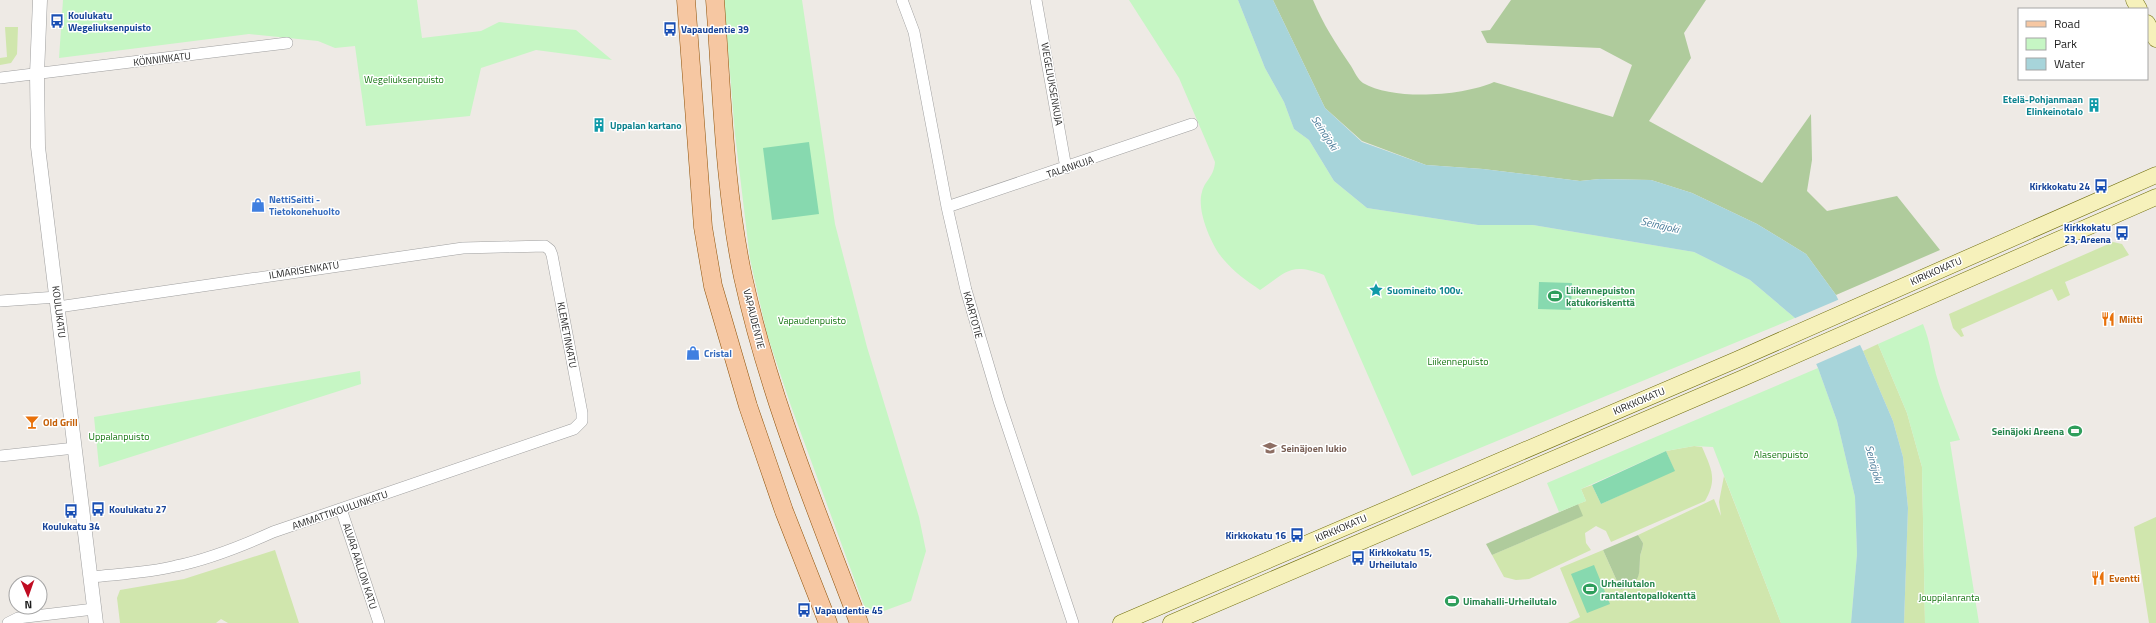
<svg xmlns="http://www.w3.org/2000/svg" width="2156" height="623" font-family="'Titillium Web',sans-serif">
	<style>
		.grass { fill: #d0e6ad }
		.forest { fill: #afcb9c }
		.park { fill: #c6f6c4 }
		.pitch { fill: #87d9af }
		.water { fill: #a7d4da }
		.pier { fill: #eeeae5 }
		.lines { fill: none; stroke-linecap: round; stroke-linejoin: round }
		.minor-casing { stroke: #9f9f9f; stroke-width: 12 }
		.tertiary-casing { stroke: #9f9f9f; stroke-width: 15 }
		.secondary-casing { stroke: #6f6d0b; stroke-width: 17 }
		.primary-casing { stroke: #8f5209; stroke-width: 19 }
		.minor { stroke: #fff; stroke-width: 11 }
		.tertiary { stroke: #fff; stroke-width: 14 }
		.secondary { stroke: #f6f1bb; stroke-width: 16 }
		.primary { stroke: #f6c7a2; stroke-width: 18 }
		.labels { text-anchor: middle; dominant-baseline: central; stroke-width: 3; stroke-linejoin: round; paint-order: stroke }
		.transit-label { font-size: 10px; font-weight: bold; fill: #164399; stroke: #fff; text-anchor: start }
		.street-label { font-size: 10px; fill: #1e1e1e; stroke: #fff }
		.park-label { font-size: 10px; fill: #167612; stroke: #fff }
		.culture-label { font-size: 10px; font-weight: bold; fill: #0d838f; stroke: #fff; text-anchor: start }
		.shop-label { font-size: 10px; font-weight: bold; fill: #366cbe; stroke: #fff; text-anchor: start }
		.leisure-label { font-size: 10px; font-weight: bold; fill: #27864d; stroke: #fff; text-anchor: start }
		.food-label { font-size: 10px; font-weight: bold; fill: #c56008; stroke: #fff; text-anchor: start }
		.education-label { font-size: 10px; font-weight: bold; fill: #785e54; stroke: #fff; text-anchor: start }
		.water-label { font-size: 11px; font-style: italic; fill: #4a7b99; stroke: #fff }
	</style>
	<rect width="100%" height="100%" fill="#eeeae5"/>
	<path class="grass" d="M 5,27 L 18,27 L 17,54 L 11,63 L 0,65 L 0,58 L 7,57 Z
		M 2113,242 L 2122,244 L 2129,255 L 2065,282 L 2070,295 L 2058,301 L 2052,289 L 1961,329 L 1964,336 L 1961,337 L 1953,328 L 1949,314 Z
		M 1878,344 L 1907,413 L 1922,467 L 1925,623 L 1904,623 L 1908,508 L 1903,457 L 1893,421 L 1863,351 Z
		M 1694,446 L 1702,447 C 1711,468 1718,479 1705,501 L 1611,542 L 1606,531 L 1596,526 L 1585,533 L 1586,543 L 1591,550 L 1529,579 L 1516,580 L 1504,577 L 1492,555 L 1582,516 L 1578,504 L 1586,501 L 1581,489 L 1592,485 L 1601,504 L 1674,470 L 1666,451 Z
		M 1724,476 L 1781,623 L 1568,623 L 1580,617 L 1560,568 L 1603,550 L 1621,590 C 1639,579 1639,580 1640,558 C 1640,553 1643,549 1643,543 L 1638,535 L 1714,499 L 1721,516 L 1719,502 Z
		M 2156,517 L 2156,623 L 2149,623 L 2134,527 Z
		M 275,550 L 299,623 L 228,623 L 221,619 L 216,623 L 120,623 L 117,598 L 120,590 L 184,579 Z"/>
	<path class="forest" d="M 1273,0 L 1313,0 C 1323,24 1336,44 1351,66 C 1354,71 1358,80 1363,83 C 1393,101 1463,96 1494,82 L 1613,117 L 1632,65 L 1600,48 L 1487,43 L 1481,31 L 1490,30 L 1511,0 L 1706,0 L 1684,33 L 1691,58 L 1649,121 L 1762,183 L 1811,114 L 1812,160 L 1807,191 L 1827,211 L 1897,196 L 1940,250 L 1836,295 L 1806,254 L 1757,224 L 1692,193 L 1651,180 L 1600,179 L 1580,181 L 1483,169 L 1426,165 L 1362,141 L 1325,108 Z
		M 1578,504 L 1583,516 L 1492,555 L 1486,544 Z
		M 1638,535 L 1643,543 C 1643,549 1640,553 1640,558 C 1639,581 1640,579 1621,590 L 1603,550 Z"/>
	<path class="park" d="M 63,0 L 417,0 L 422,38 L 481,31 L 499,22 L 576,30 L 612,60 L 536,50 L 481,68 L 470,116 L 366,126 L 355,46 L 335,48 L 318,41 L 249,34 L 59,58 Z
		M 724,0 L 802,0 L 835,224 L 867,347 L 919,517 L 926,551 L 911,601 L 881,612 L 866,611 L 791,406 L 767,334 L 750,259 L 735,134 Z
		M 1129,0 L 1238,0 L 1265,68 L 1284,102 L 1294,129 L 1309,140 L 1334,181 L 1367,208 L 1478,225 L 1533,225 L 1694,252 L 1750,280 L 1795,318 L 1412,476 L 1324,275 C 1290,262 1287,272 1260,290 C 1247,281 1234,272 1224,260 C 1212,247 1196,210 1202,192 C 1205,180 1214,177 1215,162 L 1179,78 Z
		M 1923,324 C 1931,343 1932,362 1938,381 C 1944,401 1953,421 1960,440 L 1950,442 L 1979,623 L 1925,623 L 1922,467 L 1907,413 L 1878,344 Z
		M 1818,368 L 1837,421 L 1855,497 L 1857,554 L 1851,623 L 1781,623 L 1713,447 L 1694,446 L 1666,451 L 1581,489 L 1586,501 L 1559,512 L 1547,483 Z
		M 360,371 L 361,384 L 99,467 L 94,417 Z"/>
	<path class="pitch" d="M 809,142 L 819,214 L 772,220 L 763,148 Z
		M 1539,282 L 1572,283 L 1571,310 L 1538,309 Z
		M 1666,451 L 1675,471 L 1601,504 L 1592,485 Z
		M 1594,565 L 1610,604 L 1587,613 L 1571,574 Z"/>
	<path class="water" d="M 1238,0 L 1273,0 L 1325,108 L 1362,142 L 1426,165 L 1483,169 L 1580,181 L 1600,179 L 1651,180 L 1692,193 L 1757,224 L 1806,254 L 1836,295 L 1863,351 L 1893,421 L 1903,457 L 1908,508 L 1904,623 L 1851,623 L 1857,554 L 1855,497 L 1837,421 L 1818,368 L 1795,318 L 1750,280 L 1694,252 L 1533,225 L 1478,225 L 1367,208 L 1334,181 L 1309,140 L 1294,129 L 1284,102 L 1265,68 Z"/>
	<path class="pier" d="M 1840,299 L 1862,344 L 1814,365 L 1793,319 Z"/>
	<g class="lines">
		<defs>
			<path id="minor" d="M 902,0 L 914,32 L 947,207 L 966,290 L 999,401 L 1073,623
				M 1036,0 L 1066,168
				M 0,78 L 287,43
				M 947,207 L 1192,124
				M 0,301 L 57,297
				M 58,307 L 463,248 L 545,246 L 550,250 L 552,255 L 582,413 L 582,421 L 574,429 L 273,532 C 242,546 210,559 176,566 C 148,573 119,574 91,577
				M 0,456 L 75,448
				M 341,509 L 379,623
				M 8,623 L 18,618 L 94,609"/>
			<path id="tertiary" d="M 40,0 L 37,74 L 38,147 L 96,623"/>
			<path id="secondary" d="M 2134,0 L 2139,9
				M 2147,23 L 2156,39
				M 1121,623 L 1736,360 L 2156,175
				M 1171,623 L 1743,378 L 2156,197"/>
			<path id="primary" d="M 686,0 L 703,227 L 713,286 L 748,406 L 784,511 L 828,623
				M 715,0 C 722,91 724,188 743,277 C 769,396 816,509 859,623"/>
		</defs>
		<use href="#minor" class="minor-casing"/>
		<use href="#tertiary" class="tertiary-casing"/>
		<use href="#secondary" class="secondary-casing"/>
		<use href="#primary" class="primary-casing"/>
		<use href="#minor" class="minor"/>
		<use href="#tertiary" class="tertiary"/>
		<use href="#secondary" class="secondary"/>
		<use href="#primary" class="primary"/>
	</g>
	<defs>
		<symbol id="bus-bare" viewBox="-9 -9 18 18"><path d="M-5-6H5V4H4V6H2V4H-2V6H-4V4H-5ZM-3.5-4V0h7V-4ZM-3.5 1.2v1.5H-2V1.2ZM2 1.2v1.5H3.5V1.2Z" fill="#1a4fb4" stroke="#fff" stroke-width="2.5" paint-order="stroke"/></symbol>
		<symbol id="building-bare" viewBox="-9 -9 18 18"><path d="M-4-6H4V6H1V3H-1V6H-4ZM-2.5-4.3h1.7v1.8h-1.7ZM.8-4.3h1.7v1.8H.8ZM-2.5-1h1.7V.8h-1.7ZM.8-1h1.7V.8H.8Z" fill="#0f9aa8" stroke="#fff" stroke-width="2.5" paint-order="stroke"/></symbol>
		<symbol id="shop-bare" viewBox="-9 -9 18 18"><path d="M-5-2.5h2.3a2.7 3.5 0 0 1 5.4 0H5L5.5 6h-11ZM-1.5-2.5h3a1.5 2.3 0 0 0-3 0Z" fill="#3f7fe0" stroke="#fff" stroke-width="2.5" paint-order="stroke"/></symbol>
		<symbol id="sight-bare" viewBox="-9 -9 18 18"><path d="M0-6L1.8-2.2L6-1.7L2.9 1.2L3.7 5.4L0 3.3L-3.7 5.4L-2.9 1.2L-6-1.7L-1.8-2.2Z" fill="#0f9aa8" stroke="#fff" stroke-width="2.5" paint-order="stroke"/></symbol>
		<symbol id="stadium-bare" viewBox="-9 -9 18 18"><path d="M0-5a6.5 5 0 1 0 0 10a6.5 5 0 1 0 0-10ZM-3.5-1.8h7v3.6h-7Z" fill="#2e9e5b" stroke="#fff" stroke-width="2.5" paint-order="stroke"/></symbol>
		<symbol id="restaurant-bare" viewBox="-9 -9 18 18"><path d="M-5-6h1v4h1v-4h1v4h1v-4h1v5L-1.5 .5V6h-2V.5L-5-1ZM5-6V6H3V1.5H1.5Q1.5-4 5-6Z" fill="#e8710a" stroke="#fff" stroke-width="2.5" paint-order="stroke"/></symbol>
		<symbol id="bar-bare" viewBox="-9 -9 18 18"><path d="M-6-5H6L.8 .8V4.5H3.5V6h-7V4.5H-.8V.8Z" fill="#e8710a" stroke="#fff" stroke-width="2.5" paint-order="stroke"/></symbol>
		<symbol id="school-bare" viewBox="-9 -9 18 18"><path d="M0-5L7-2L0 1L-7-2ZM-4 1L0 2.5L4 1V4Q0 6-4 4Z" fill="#8d6e63" stroke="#fff" stroke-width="2.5" paint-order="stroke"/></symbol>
	</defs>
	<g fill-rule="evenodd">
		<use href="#bus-bare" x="47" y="11" width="20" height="20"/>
		<use href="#bus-bare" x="660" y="19" width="20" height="20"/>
		<use href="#building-bare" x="2084" y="95" width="20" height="20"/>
		<use href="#building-bare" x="589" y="115" width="20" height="20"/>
		<use href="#bus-bare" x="2091" y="176" width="20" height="20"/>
		<use href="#shop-bare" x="248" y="195" width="20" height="20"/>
		<use href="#bus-bare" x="2112" y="223" width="20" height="20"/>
		<use href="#sight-bare" x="1366" y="280" width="20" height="20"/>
		<use href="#stadium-bare" x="1545" y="286" width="20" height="20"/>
		<use href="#restaurant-bare" x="2098" y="309" width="20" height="20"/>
		<use href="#shop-bare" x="683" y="343" width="20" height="20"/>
		<use href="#bar-bare" x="22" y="412" width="20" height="20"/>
		<use href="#stadium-bare" x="2065" y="421" width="20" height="20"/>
		<use href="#school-bare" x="1260" y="438" width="20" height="20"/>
		<use href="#bus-bare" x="88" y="499" width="20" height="20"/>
		<use href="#bus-bare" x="61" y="501" width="20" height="20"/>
		<use href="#bus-bare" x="1287" y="525" width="20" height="20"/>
		<use href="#bus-bare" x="1348" y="548" width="20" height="20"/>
		<use href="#restaurant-bare" x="2088" y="568" width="20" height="20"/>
		<use href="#stadium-bare" x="1580" y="579" width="20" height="20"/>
		<use href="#stadium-bare" x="1442" y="591" width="20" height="20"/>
		<use href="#bus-bare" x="794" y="600" width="20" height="20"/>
	</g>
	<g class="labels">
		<g class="transit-label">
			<text x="68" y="15">Koulukatu<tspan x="68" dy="12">Wegeliuksenpuisto</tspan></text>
			<text x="681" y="29">Vapaudentie 39</text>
			<text x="2090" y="186" text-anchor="end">Kirkkokatu 24</text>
			<text x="2111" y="227" text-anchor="end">Kirkkokatu<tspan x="2111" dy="12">23, Areena</tspan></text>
			<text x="109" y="509">Koulukatu 27</text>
			<text x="71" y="526" text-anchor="middle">Koulukatu 34</text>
			<text x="1286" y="535" text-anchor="end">Kirkkokatu 16</text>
			<text x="1369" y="552">Kirkkokatu 15,<tspan x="1369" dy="12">Urheilutalo</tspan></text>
			<text x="815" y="610">Vapaudentie 45</text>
		</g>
		<g class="street-label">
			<text transform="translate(162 59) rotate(-7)">KÖNNINKATU</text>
			<text transform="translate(1052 84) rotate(80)">WEGELIUKSENKUJA</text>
			<text transform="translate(1070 167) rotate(-19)">TALANKUJA</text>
			<text transform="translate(304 270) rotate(-9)">ILMARISENKATU</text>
			<text transform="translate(1936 271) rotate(-24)">KIRKKOKATU</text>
			<text transform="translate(59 312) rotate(83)">KOULUKATU</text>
			<text transform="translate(973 315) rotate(75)">KAARTOTIE</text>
			<text transform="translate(754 319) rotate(76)">VAPAUDENTIE</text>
			<text transform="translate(567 335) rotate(79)">KLEMETINKATU</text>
			<text transform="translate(1639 401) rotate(-23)">KIRKKOKATU</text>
			<text transform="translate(340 510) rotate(-19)">AMMATTIKOULUNKATU</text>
			<text transform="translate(1341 528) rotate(-23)">KIRKKOKATU</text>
			<text transform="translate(360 566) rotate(72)">ALVAR AALLON KATU</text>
		</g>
		<g class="park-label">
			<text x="404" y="79">Wegeliuksenpuisto</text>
			<text x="812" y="320">Vapaudenpuisto</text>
			<text x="1458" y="361">Liikennepuisto</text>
			<text x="119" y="436">Uppalanpuisto</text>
			<text x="1781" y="454">Alasenpuisto</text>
			<text x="1949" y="597">Jouppilanranta</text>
		</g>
		<g class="culture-label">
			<text x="2083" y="99" text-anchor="end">Etelä-Pohjanmaan<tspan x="2083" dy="12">Elinkeinotalo</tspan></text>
			<text x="610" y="125">Uppalan kartano</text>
			<text x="1387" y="290">Suomineito 100v.</text>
		</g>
		<g class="shop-label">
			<text x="269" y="199">NettiSeitti -<tspan x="269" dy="12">Tietokonehuolto</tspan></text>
			<text x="704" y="353">Cristal</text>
		</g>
		<g class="leisure-label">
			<text x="1566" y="290">Liikennepuiston<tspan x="1566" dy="12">katukoriskenttä</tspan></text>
			<text x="2064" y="431" text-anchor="end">Seinäjoki Areena</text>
			<text x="1601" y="583">Urheilutalon<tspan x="1601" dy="12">rantalentopallokenttä</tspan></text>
			<text x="1463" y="601">Uimahalli-Urheilutalo</text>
		</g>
		<g class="food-label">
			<text x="2119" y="319">Miitti</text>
			<text x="43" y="422">Old Grill</text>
			<text x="2109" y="578">Eventti</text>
		</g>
		<g class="education-label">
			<text x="1281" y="448">Seinäjoen lukio</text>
		</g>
		<g class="water-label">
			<text transform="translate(1325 133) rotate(57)">Seinäjoki</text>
			<text transform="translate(1660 225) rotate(13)">Seinäjoki</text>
			<text transform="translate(1874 464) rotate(75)">Seinäjoki</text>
		</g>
	</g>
	<rect x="2018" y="8" width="130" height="72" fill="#ffffff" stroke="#a5a5a5"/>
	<rect x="2026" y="21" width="20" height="6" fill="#f6c7a2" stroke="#a5a5a5"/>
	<text x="2054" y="28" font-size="12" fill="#1e1e1e">Road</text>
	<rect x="2026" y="38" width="20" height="12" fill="#c6f6c4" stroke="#a5a5a5"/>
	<text x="2054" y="48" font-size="12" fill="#1e1e1e">Park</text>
	<rect x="2026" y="58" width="20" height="12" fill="#a7d4da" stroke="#a5a5a5"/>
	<text x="2054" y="68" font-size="12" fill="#1e1e1e">Water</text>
	<g transform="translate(28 595) rotate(178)"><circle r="19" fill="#ffffff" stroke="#a5a5a5"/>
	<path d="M0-3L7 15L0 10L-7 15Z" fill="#c00c22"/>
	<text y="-6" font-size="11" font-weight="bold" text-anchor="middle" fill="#1e1e1e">N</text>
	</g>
</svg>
